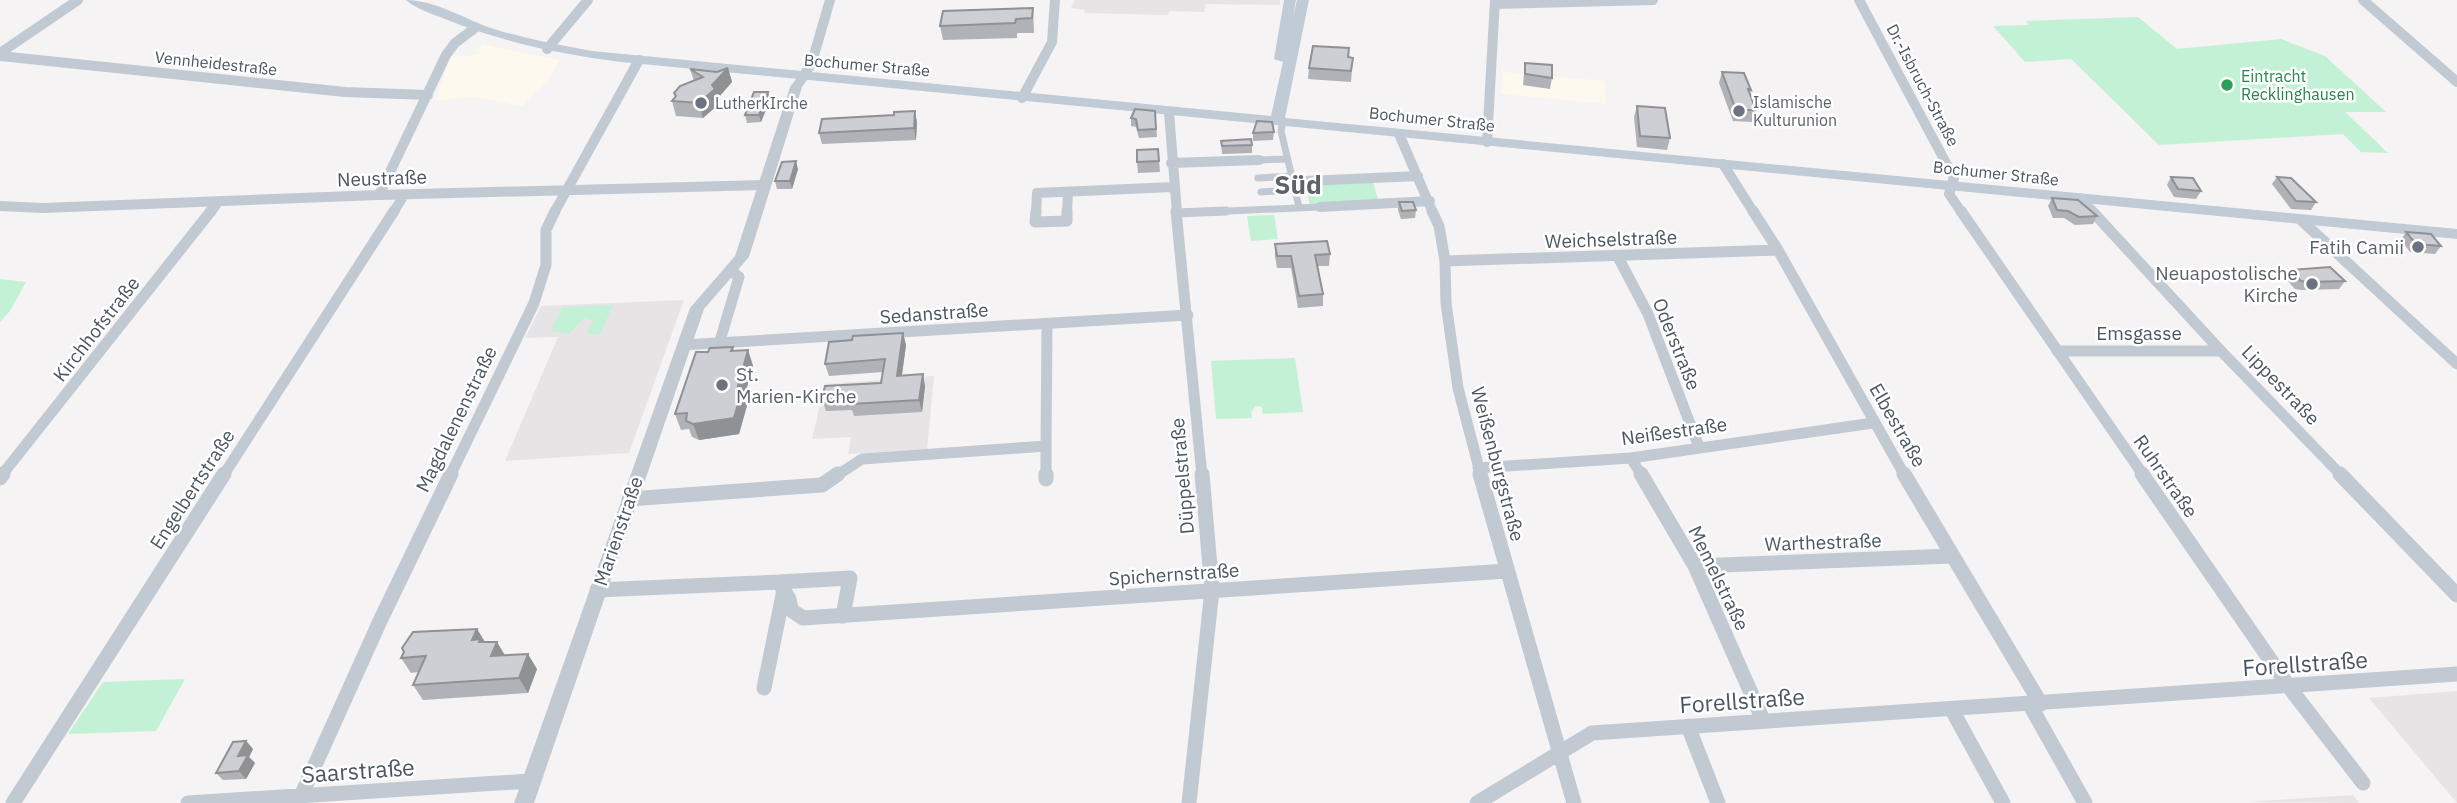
<svg xmlns="http://www.w3.org/2000/svg" width="2457" height="803" font-family="'IBM Plex Sans',sans-serif">
	<style>
		.commercial { fill: #fdf9ef }
		.education { fill: #e6e4e5 }
		.green { fill: #c3f1d5 }
		.lines { fill: none; stroke-linecap: round; stroke-linejoin: round }
		.pedestrian-far1 { stroke: #c1cad2; stroke-width: 7 }
		.pedestrian { stroke: #c1cad2; stroke-width: 9 }
		.minor-far2 { stroke: #c1cad2; stroke-width: 10 }
		.minor-far1 { stroke: #c1cad2; stroke-width: 11 }
		.minor { stroke: #c1cad2; stroke-width: 15 }
		.tertiary { fill: #c1cad2; fill-rule: evenodd }
		.secondary { fill: #c1cbd6; fill-rule: evenodd }
		.wall { fill: #b0b2b7 }
		.shaded-wall { fill: #909195 }
		.building { fill: #cdcfd5; stroke: #909195; stroke-width: 2 }
		.leisure-dot { fill: #2e9e5b; stroke: #fff; stroke-width: 2.5 }
		.worship-dot { fill: #6b7280; stroke: #fff; stroke-width: 2.5 }
		.labels { text-anchor: middle; dominant-baseline: central; stroke-width: 5; stroke-linejoin: round; paint-order: stroke }
		.far-street-label { font-size: 16px; fill: #4a5661; stroke: #fff }
		.far-leisure-label { font-size: 16px; fill: #27864d; stroke: #fff; text-anchor: start }
		.far-worship-label { font-size: 16px; fill: #5b616d; stroke: #fff; text-anchor: start }
		.street-label { font-size: 19px; fill: #4a5661; stroke: #fff }
		.worship-label { font-size: 19px; fill: #5b616d; stroke: #fff; text-anchor: end }
		.near-street-label { font-size: 23px; fill: #4a5661; stroke: #fff }
		.district-label { font-size: 26px; font-weight: bold; fill: #5f6368; stroke: #fff }
	</style>
	<rect width="100%" height="100%" fill="#f5f3f3"/>
	<path class="commercial" d="M 484,44 L 499,48 L 559,60 L 548,81 L 522,106 L 472,97 L 435,101 L 451,55 L 471,56 L 479,52 L 474,50 Z
		M 1503,72 L 1605,81 L 1606,104 L 1501,94 Z"/>
	<path class="education" d="M 1075,0 L 1280,0 L 1280,5 L 1206,4 L 1204,12 L 1169,11 L 1168,15 L 1084,13 L 1085,10 L 1071,8 Z
		M 684,300 L 629,453 L 505,461 L 558,337 L 525,338 L 541,306 Z
		M 934,376 L 927,449 L 848,454 L 851,437 L 812,439 L 825,384 Z
		M 2457,691 L 2457,803 L 2369,698 Z
		M 2353,795 L 2359,803 L 2246,802 L 2260,801 Z"/>
	<path class="green" d="M 2138,17 L 2177,49 L 2281,39 L 2325,56 L 2386,112 L 2345,112 L 2388,153 L 2361,152 L 2343,134 L 2159,145 L 2071,59 L 2025,62 L 1993,26 L 2029,25 L 2026,21 Z
		M 1372,179 L 1379,202 L 1310,205 L 1305,182 Z
		M 1274,215 L 1278,239 L 1251,241 L 1247,216 Z
		M 0,279 L 26,282 L 10,311 L 0,322 Z
		M 613,305 L 600,334 L 587,334 L 593,321 L 584,318 L 569,334 L 551,331 L 562,307 Z
		M 1295,358 L 1303,412 L 1263,414 L 1262,407 L 1256,406 L 1251,412 L 1252,418 L 1216,419 L 1211,361 Z
		M 185,679 L 156,731 L 68,734 L 103,682 Z"/>
	<g class="lines">
		<path class="pedestrian-far1" d="M 1283,121 L 1281,131 L 1299,207
			M 1259,160 L 1288,159
			M 1258,178 L 1291,176
			M 1261,192 L 1295,190
			M 1184,213 L 1320,207"/>
		<path class="pedestrian" d="M 1176,213 L 1226,211"/>
		<path class="minor-far2" d="M 1859,0 L 1954,178 L 1949,194 L 1962,213
			M 2363,0 L 2457,82
			M 1495,4 L 1653,0
			M 547,49 L 588,0
			M 0,53 L 78,0
			M 0,56 L 345,92 L 428,95
			M 803,77 L 812,62 L 830,0
			M 1022,98 L 1052,42 L 1055,0
			M 1169,112 L 1177,213
			M 1399,134 L 1433,213
			M 1487,142 L 1495,0
			M 1171,163 L 1259,160
			M 1723,164 L 1754,213
			M 1306,181 L 1418,176
			M 379,195 L 446,55 L 455,43 L 475,28
			M 2080,198 L 2094,213
			M 0,206 L 43,208 L 379,195 L 765,185
			M 1320,207 L 1430,201
			M 210,213 L 219,201
			M 393,213 L 404,195
			M 554,213 L 639,60
			M 1036,213 L 1037,193 L 1173,187
			M 1067,213 L 1068,192"/>
		<path class="minor-far1" d="M 1036,211 L 1035,222 L 1067,221 L 1067,211
			M 1176,211 L 1202,476
			M 1432,211 L 1439,226 L 1445,261 L 1446,303 L 1458,388 L 1481,476
			M 1753,211 L 1778,250 L 1905,476
			M 1961,211 L 2144,476
			M 2092,211 L 2221,351 L 2342,476
			M 2301,220 L 2457,364
			M 1618,257 L 1648,314 L 1699,447
			M 1445,261 L 1778,250
			M 719,344 L 739,277 L 731,271
			M 683,345 L 1188,315
			M 2057,351 L 2221,351
			M 1046,446 L 1046,476
			M 1631,458 L 1642,476
			M 1478,468 L 1631,458 L 1873,423
			M 1,476 L 211,211
			M 223,476 L 394,211
			M 450,476 L 534,303 L 546,265 L 546,230 L 555,211
			M 836,476 L 862,459 L 1046,446 L 1047,324"/>
		<path class="minor" d="M 1046,474 L 1046,479
			M 1480,474 L 1574,803
			M 1641,474 L 1695,566 L 1763,720
			M 1904,474 L 2041,704
			M 2142,474 L 2289,687 L 2363,783
			M 2340,474 L 2457,595
			M 0,478 L 3,474
			M 629,499 L 822,485 L 838,474
			M 1695,566 L 1952,556
			M 779,582 L 850,578 L 843,616
			M 597,590 L 779,582 L 789,599 L 791,610 L 803,618 L 1507,571
			M 764,688 L 784,590
			M 2030,705 L 2085,803
			M 1952,710 L 2003,803
			M 1688,726 L 1718,803
			M 13,803 L 224,474
			M 188,803 L 531,781
			M 304,803 L 301,796 L 380,621 L 451,474
			M 1189,803 L 1212,590 L 1202,474
			M 1477,803 L 1592,733 L 2457,674"/>
		<path class="tertiary" d="M 803,73 L 809,77 L 802,87 L 749,257 L 704,309 L 534,803 L 514,803 L 690,308 L 735,256 L 790,87 L 799,75 Z"/>
		<path class="secondary" d="M 406,0 C 436,0 466,20 494,29 C 526,39 559,45 592,51 L 1271,116 L 1283,62 L 1274,59 L 1284,0 L 1296,0 L 1293,17 L 1297,0 L 1309,0 L 1285,118 L 2457,229 L 2457,239 L 621,62 C 560,54 502,42 445,19 C 433,14 416,9 406,0 Z"/>
	</g>
	<path class="wall" d="M 1033,8 L 1034,33 L 1017,33 L 1017,38 L 943,40 L 940,26 Z
		M 1349,58 L 1353,58 L 1351,82 L 1308,79 L 1309,68 Z
		M 1525,63 L 1552,78 L 1550,89 L 1523,85 Z
		M 728,68 L 732,82 L 718,98 L 719,104 L 703,118 L 676,116 L 672,101 L 675,97 L 674,93 L 694,81 L 690,69 L 717,72 Z
		M 1722,72 L 1751,90 L 1750,94 L 1756,110 L 1753,122 L 1733,121 L 1719,83 Z
		M 768,92 L 770,100 L 761,122 L 747,123 L 745,115 Z
		M 1637,106 L 1670,138 L 1667,150 L 1637,147 L 1634,117 Z
		M 915,111 L 917,123 L 916,140 L 822,144 L 819,133 L 894,115 Z
		M 1155,111 L 1157,137 L 1139,138 L 1136,127 L 1131,126 L 1131,118 Z
		M 1274,132 L 1273,140 L 1253,141 L 1253,133 Z
		M 1221,141 L 1252,145 L 1252,153 L 1222,154 Z
		M 1158,149 L 1160,172 L 1138,173 L 1137,162 Z
		M 798,169 L 792,189 L 777,189 L 775,181 Z
		M 2171,177 L 2201,191 L 2196,199 L 2174,197 L 2167,185 Z
		M 2277,177 L 2316,202 L 2311,210 L 2291,209 L 2272,184 Z
		M 2052,198 L 2097,216 L 2093,224 L 2075,225 L 2064,218 L 2053,218 L 2048,206 Z
		M 1399,202 L 1416,210 L 1415,218 L 1401,219 L 1398,210 Z
		M 2406,232 L 2441,246 L 2435,254 L 2410,252 L 2401,240 Z
		M 1275,244 L 1330,254 L 1329,266 L 1318,266 L 1323,294 L 1323,306 L 1298,308 L 1291,268 L 1277,268 L 1275,256 Z
		M 2290,270 L 2345,281 L 2339,289 L 2302,290 L 2295,289 L 2285,278 Z
		M 903,333 L 906,345 L 902,375 L 925,386 L 922,412 L 854,416 L 852,410 L 826,411 L 822,399 L 881,383 L 883,372 L 829,376 L 825,364 L 852,340 Z
		M 733,347 L 734,351 L 748,350 L 753,366 L 745,394 L 748,402 L 739,434 L 699,440 L 692,437 L 689,429 L 681,430 L 675,414 L 708,352 Z
		M 477,629 L 485,642 L 505,655 L 537,669 L 528,693 L 423,700 L 413,685 L 419,672 L 411,673 L 401,658 Z
		M 246,741 L 253,749 L 249,757 L 255,763 L 246,779 L 223,780 L 216,773 Z"/>
	<path class="shaded-wall" d="M 728,68 L 732,82 L 718,98 L 719,104 L 703,118 L 699,103 L 712,85 Z
		M 768,92 L 770,100 L 761,122 L 759,115 Z
		M 915,111 L 917,123 L 916,140 L 914,128 Z
		M 796,161 L 798,169 L 792,189 L 790,181 Z
		M 903,333 L 906,345 L 900,388 L 897,376 Z
		M 748,350 L 753,366 L 745,394 L 748,402 L 739,434 L 699,440 L 693,424 L 738,386 Z
		M 923,374 L 925,386 L 922,412 L 919,400 Z
		M 477,629 L 486,644 L 472,640 Z
		M 497,642 L 506,657 L 491,656 Z
		M 528,654 L 537,669 L 528,693 L 519,678 Z
		M 246,741 L 253,749 L 249,757 L 255,763 L 246,779 L 239,771 L 238,756 Z"/>
	<path class="building" d="M 1033,8 L 1032,18 L 1016,19 L 1015,23 L 940,26 L 943,11 Z
		M 1313,46 L 1349,48 L 1348,57 L 1353,58 L 1351,71 L 1309,68 Z
		M 1525,63 L 1552,65 L 1552,78 L 1525,74 Z
		M 728,68 L 712,85 L 715,89 L 699,103 L 672,101 L 676,96 L 674,93 L 680,86 L 703,77 L 690,69 L 717,72 Z
		M 1722,72 L 1744,73 L 1751,90 L 1748,89 L 1756,110 L 1736,110 Z
		M 754,92 L 768,92 L 759,115 L 745,115 Z
		M 1637,106 L 1665,108 L 1670,138 L 1640,136 Z
		M 1135,109 L 1155,111 L 1156,129 L 1138,130 L 1136,119 L 1131,118 Z
		M 915,111 L 914,128 L 819,133 L 822,119 L 894,115 L 894,112 Z
		M 1257,121 L 1272,122 L 1274,132 L 1253,133 Z
		M 1251,139 L 1252,145 L 1222,146 L 1221,141 Z
		M 1158,149 L 1159,161 L 1137,162 L 1137,150 Z
		M 796,161 L 790,181 L 775,181 L 782,162 Z
		M 2171,177 L 2193,178 L 2201,191 L 2178,189 Z
		M 2277,177 L 2291,178 L 2316,202 L 2296,201 Z
		M 2052,198 L 2078,200 L 2097,216 L 2079,217 L 2068,211 L 2057,210 Z
		M 1399,202 L 1413,202 L 1416,210 L 1402,211 Z
		M 2406,232 L 2431,234 L 2441,246 L 2416,244 Z
		M 1327,241 L 1330,254 L 1315,255 L 1323,294 L 1299,296 L 1291,256 L 1277,256 L 1275,244 Z
		M 2330,267 L 2345,281 L 2307,282 L 2301,281 L 2290,270 Z
		M 903,333 L 897,376 L 923,374 L 919,400 L 851,404 L 852,398 L 822,399 L 825,386 L 881,383 L 885,359 L 825,364 L 829,342 L 852,340 L 853,336 Z
		M 733,347 L 731,351 L 748,350 L 738,386 L 743,386 L 734,418 L 693,424 L 686,421 L 687,413 L 675,414 L 696,352 L 708,352 L 710,348 Z
		M 477,629 L 472,640 L 480,639 L 479,642 L 497,642 L 491,656 L 528,654 L 519,678 L 413,685 L 426,656 L 401,658 L 404,652 L 402,648 L 413,632 Z
		M 246,741 L 238,756 L 248,755 L 239,771 L 216,773 L 233,742 Z"/>
	<circle class="leisure-dot" cx="2227" cy="85" r="7"/>
	<g class="worship-dot">
		<circle cx="701" cy="103" r="7"/>
		<circle cx="1739" cy="111" r="7"/>
		<circle cx="2418" cy="247" r="7"/>
		<circle cx="2312" cy="284" r="7"/>
		<circle cx="722" cy="385" r="7"/>
	</g>
	<g class="labels">
		<g class="far-street-label">
			<text transform="translate(216 63) rotate(6)">Vennheidestraße</text>
			<text transform="translate(867 65) rotate(5)">Bochumer Straße</text>
			<text transform="translate(1923 85) rotate(62)">Dr.-Isbruch-Straße</text>
			<text transform="translate(1432 119) rotate(6)">Bochumer Straße</text>
			<text transform="translate(1996 173) rotate(6)">Bochumer Straße</text>
		</g>
		<g class="far-leisure-label">
			<text x="2241" y="76">Eintracht<tspan x="2241" dy="18">Recklinghausen</tspan></text>
		</g>
		<g class="far-worship-label">
			<text x="1753" y="102">Islamische<tspan x="1753" dy="18">Kulturunion</tspan></text>
			<text x="715" y="103">LutherkIrche</text>
		</g>
		<g class="street-label">
			<text transform="translate(382 178) rotate(-2)">Neustraße</text>
			<text transform="translate(1611 239) rotate(-2)">Weichselstraße</text>
			<text transform="translate(934 313) rotate(-4)">Sedanstraße</text>
			<text transform="translate(96 329) rotate(-52)">Kirchhofstraße</text>
			<text x="2139" y="333">Emsgasse</text>
			<text transform="translate(1677 344) rotate(68)">Oderstraße</text>
			<text transform="translate(2281 385) rotate(46)">Lippestraße</text>
			<text transform="translate(456 419) rotate(-64)">Magdalenenstraße</text>
			<text transform="translate(1898 425) rotate(60)">Elbestraße</text>
			<text transform="translate(1674 431) rotate(-8)">Neißestraße</text>
			<text transform="translate(1498 464) rotate(75)">Weißenburgstraße</text>
			<text transform="translate(1182 476) rotate(-95)">Düppelstraße</text>
			<text transform="translate(2166 476) rotate(55)">Ruhrstraße</text>
			<text transform="translate(192 489) rotate(-57)">Engelbertstraße</text>
			<text transform="translate(618 531) rotate(-71)">Marienstraße</text>
			<text transform="translate(1823 542) rotate(-2)">Warthestraße</text>
			<text transform="translate(1174 574) rotate(-4)">Spichernstraße</text>
			<text transform="translate(1719 578) rotate(64)">Memelstraße</text>
		</g>
		<g class="worship-label">
			<text x="2404" y="247">Fatih Camii</text>
			<text x="2298" y="273">Neuapostolische<tspan x="2298" dy="22">Kirche</tspan></text>
			<text x="736" y="374" text-anchor="start">St.<tspan x="736" dy="22">Marien-Kirche</tspan></text>
		</g>
		<g class="near-street-label">
			<text transform="translate(2305 663) rotate(-4)">Forellstraße</text>
			<text transform="translate(1742 700) rotate(-4)">Forellstraße</text>
			<text transform="translate(358 770) rotate(-4)">Saarstraße</text>
		</g>
		<g class="district-label">
			<text x="1298" y="184">Süd</text>
		</g>
	</g>
</svg>
